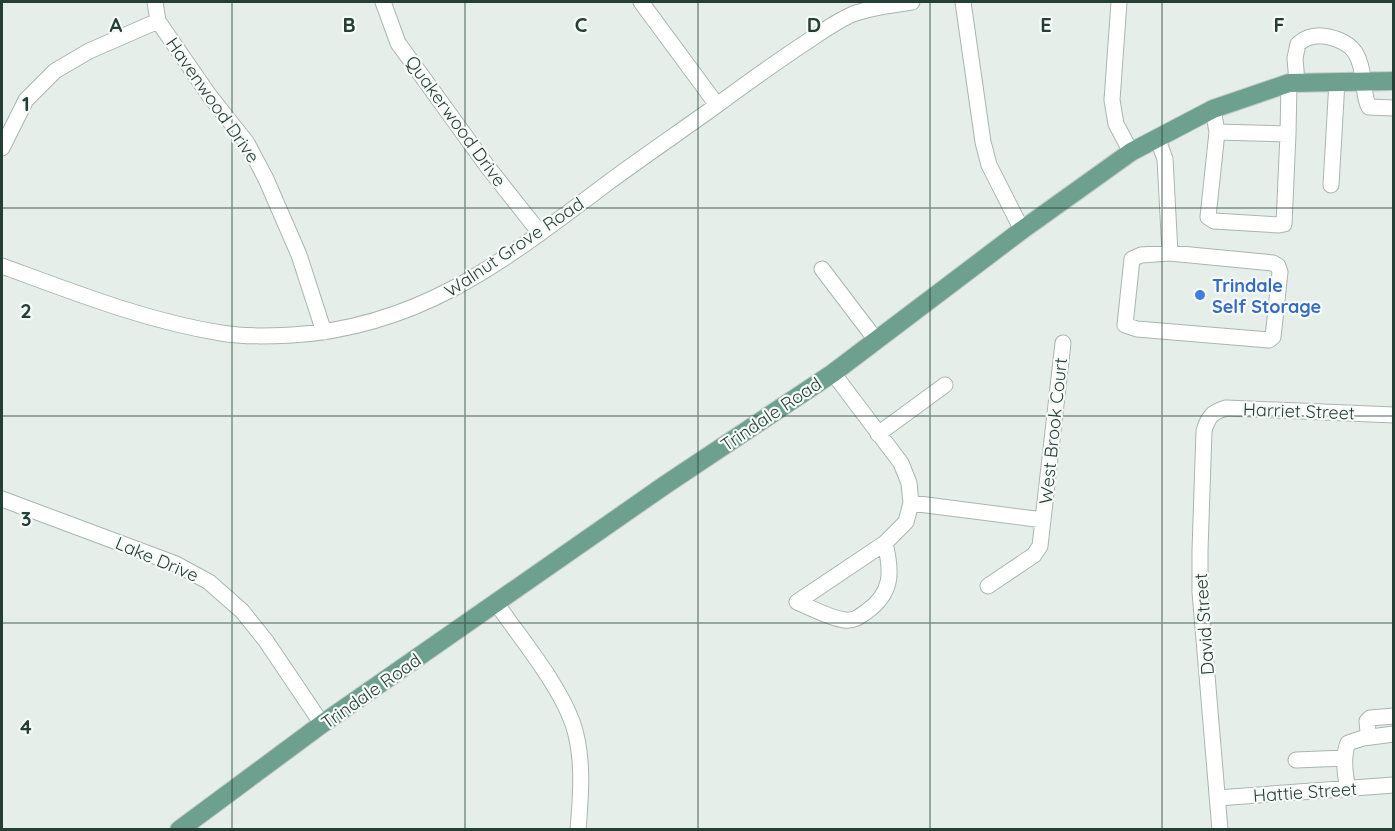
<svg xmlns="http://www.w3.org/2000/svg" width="1395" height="831" font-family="Quicksand,sans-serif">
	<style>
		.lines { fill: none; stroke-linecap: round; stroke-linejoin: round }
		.minor-casing { stroke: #a9b6b0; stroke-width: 17 }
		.major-casing { stroke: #c2c9c7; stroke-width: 20 }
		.minor { stroke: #fff; stroke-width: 15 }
		.major { stroke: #6ea08f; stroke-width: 18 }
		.grid { fill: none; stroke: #263f36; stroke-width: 1.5; stroke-opacity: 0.55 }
		.shop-dot { fill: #3f7fe0; stroke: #f6faf8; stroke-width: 2 }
		.labels { text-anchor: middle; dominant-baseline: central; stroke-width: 4.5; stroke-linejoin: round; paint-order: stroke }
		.street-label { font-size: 18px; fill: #263f36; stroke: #f6faf8 }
		.shop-label { font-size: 18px; font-weight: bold; fill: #366cbe; stroke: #f6faf8; text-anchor: start }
		.grid-label { font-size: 20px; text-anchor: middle; font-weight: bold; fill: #263f36; stroke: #f6faf8; stroke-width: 4.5; stroke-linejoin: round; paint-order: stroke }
	</style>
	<rect width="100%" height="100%" fill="#e6eeea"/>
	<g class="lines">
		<defs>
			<path id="minor" d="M 155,2 L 158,21 L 209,95 L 247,143 L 266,179 L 299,255 L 324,332
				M 383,2 L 398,43 L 487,166 L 540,233
				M 641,2 L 717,105
				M 963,2 L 983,142 L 989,165 L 1022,230
				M 1119,2 L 1112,100 L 1116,124 L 1131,152
				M 1297,83 L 1295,58 L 1298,44 C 1307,36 1317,34 1329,37 C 1356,43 1361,58 1364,85 C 1365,93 1365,100 1369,107 L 1394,108
				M 1213,109 L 1217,132 L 1288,134 L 1289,83
				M 1217,132 L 1208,217 L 1214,221 L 1279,225 L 1284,224 L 1288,134
				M 1157,137 L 1165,159 L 1170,253 L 1141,255 L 1132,259 L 1125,325 L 1137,329 L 1269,340 L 1273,337 L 1280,272 L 1278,266 L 1273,263 L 1170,253
				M 2,148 L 26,100 L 55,71 L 89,51 L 158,21
				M 1331,185 L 1337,81
				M 2,266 C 73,292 146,321 221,333 C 245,337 269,336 292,335 C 423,327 509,257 609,182 C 643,157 678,133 713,108 C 743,86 773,64 805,43 C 820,33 835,22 853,14 C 871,7 893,5 912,2
				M 822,269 L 876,340
				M 833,373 L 901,463 L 909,483 L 911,503 L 906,522 L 885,543
				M 878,434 L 945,385
				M 2,499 L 176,564 L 209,582 L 242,611 L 266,641 L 322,724
				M 911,503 L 1043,520
				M 885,543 C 892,572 893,593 866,612 C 859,617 854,621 845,620 C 829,618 812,608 797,602 Z
				M 988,586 L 1034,555 L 1040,546 L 1063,343
				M 497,604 C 521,639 559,684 573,724 C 584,757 581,795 578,830
				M 1366,737 L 1368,732 L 1367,721 L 1370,718 L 1394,716
				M 1296,760 L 1345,758
				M 1348,789 C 1345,775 1342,757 1348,743 L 1363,738 L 1394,734
				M 1217,798 L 1394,785
				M 1220,830 L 1200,592 L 1200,550 L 1204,431 C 1208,417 1212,412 1226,408 L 1394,415"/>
			<path id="major" d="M 179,830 L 322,724 L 665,485 L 833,373 L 1022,230 L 1131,152 L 1213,109 L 1289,83 L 1394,81"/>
		</defs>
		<use href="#minor" class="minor-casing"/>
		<use href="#major" class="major-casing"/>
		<use href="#minor" class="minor"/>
		<use href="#major" class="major"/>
	</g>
	<path class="grid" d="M 232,2 L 232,830M 465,2 L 465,830M 698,2 L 698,830M 930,2 L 930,830M 1162,2 L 1162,830M 2,208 L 1394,208M 2,416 L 1394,416M 2,623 L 1394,623"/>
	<circle class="shop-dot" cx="1200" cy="295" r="6"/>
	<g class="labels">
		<g class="street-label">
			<text transform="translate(213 100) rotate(55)">Havenwood Drive</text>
			<text transform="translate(456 121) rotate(54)">Quakerwood Drive</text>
			<text transform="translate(514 247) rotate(-34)">Walnut Grove Road</text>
			<text transform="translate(1299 411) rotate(2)">Harriet Street</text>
			<text transform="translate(771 414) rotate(-34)">Trindale Road</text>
			<text transform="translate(1053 431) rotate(-84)">West Brook Court</text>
			<text transform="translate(157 559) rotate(23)">Lake Drive</text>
			<text transform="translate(1204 624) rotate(-94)">David Street</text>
			<text transform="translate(371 691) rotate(-35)">Trindale Road</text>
			<text transform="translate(1305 792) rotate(-4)">Hattie Street</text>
		</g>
		<g class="shop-label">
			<text x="1212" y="285">Trindale<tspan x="1212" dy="21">Self Storage</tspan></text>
		</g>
	</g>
	<g class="grid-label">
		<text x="116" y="32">A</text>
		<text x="349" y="32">B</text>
		<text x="581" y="32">C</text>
		<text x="814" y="32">D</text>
		<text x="1046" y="32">E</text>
		<text x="1279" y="32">F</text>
		<text x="26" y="111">1</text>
		<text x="26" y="318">2</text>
		<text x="26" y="526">3</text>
		<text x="26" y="734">4</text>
	</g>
	<rect width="1395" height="831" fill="none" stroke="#263f36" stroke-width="6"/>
</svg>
